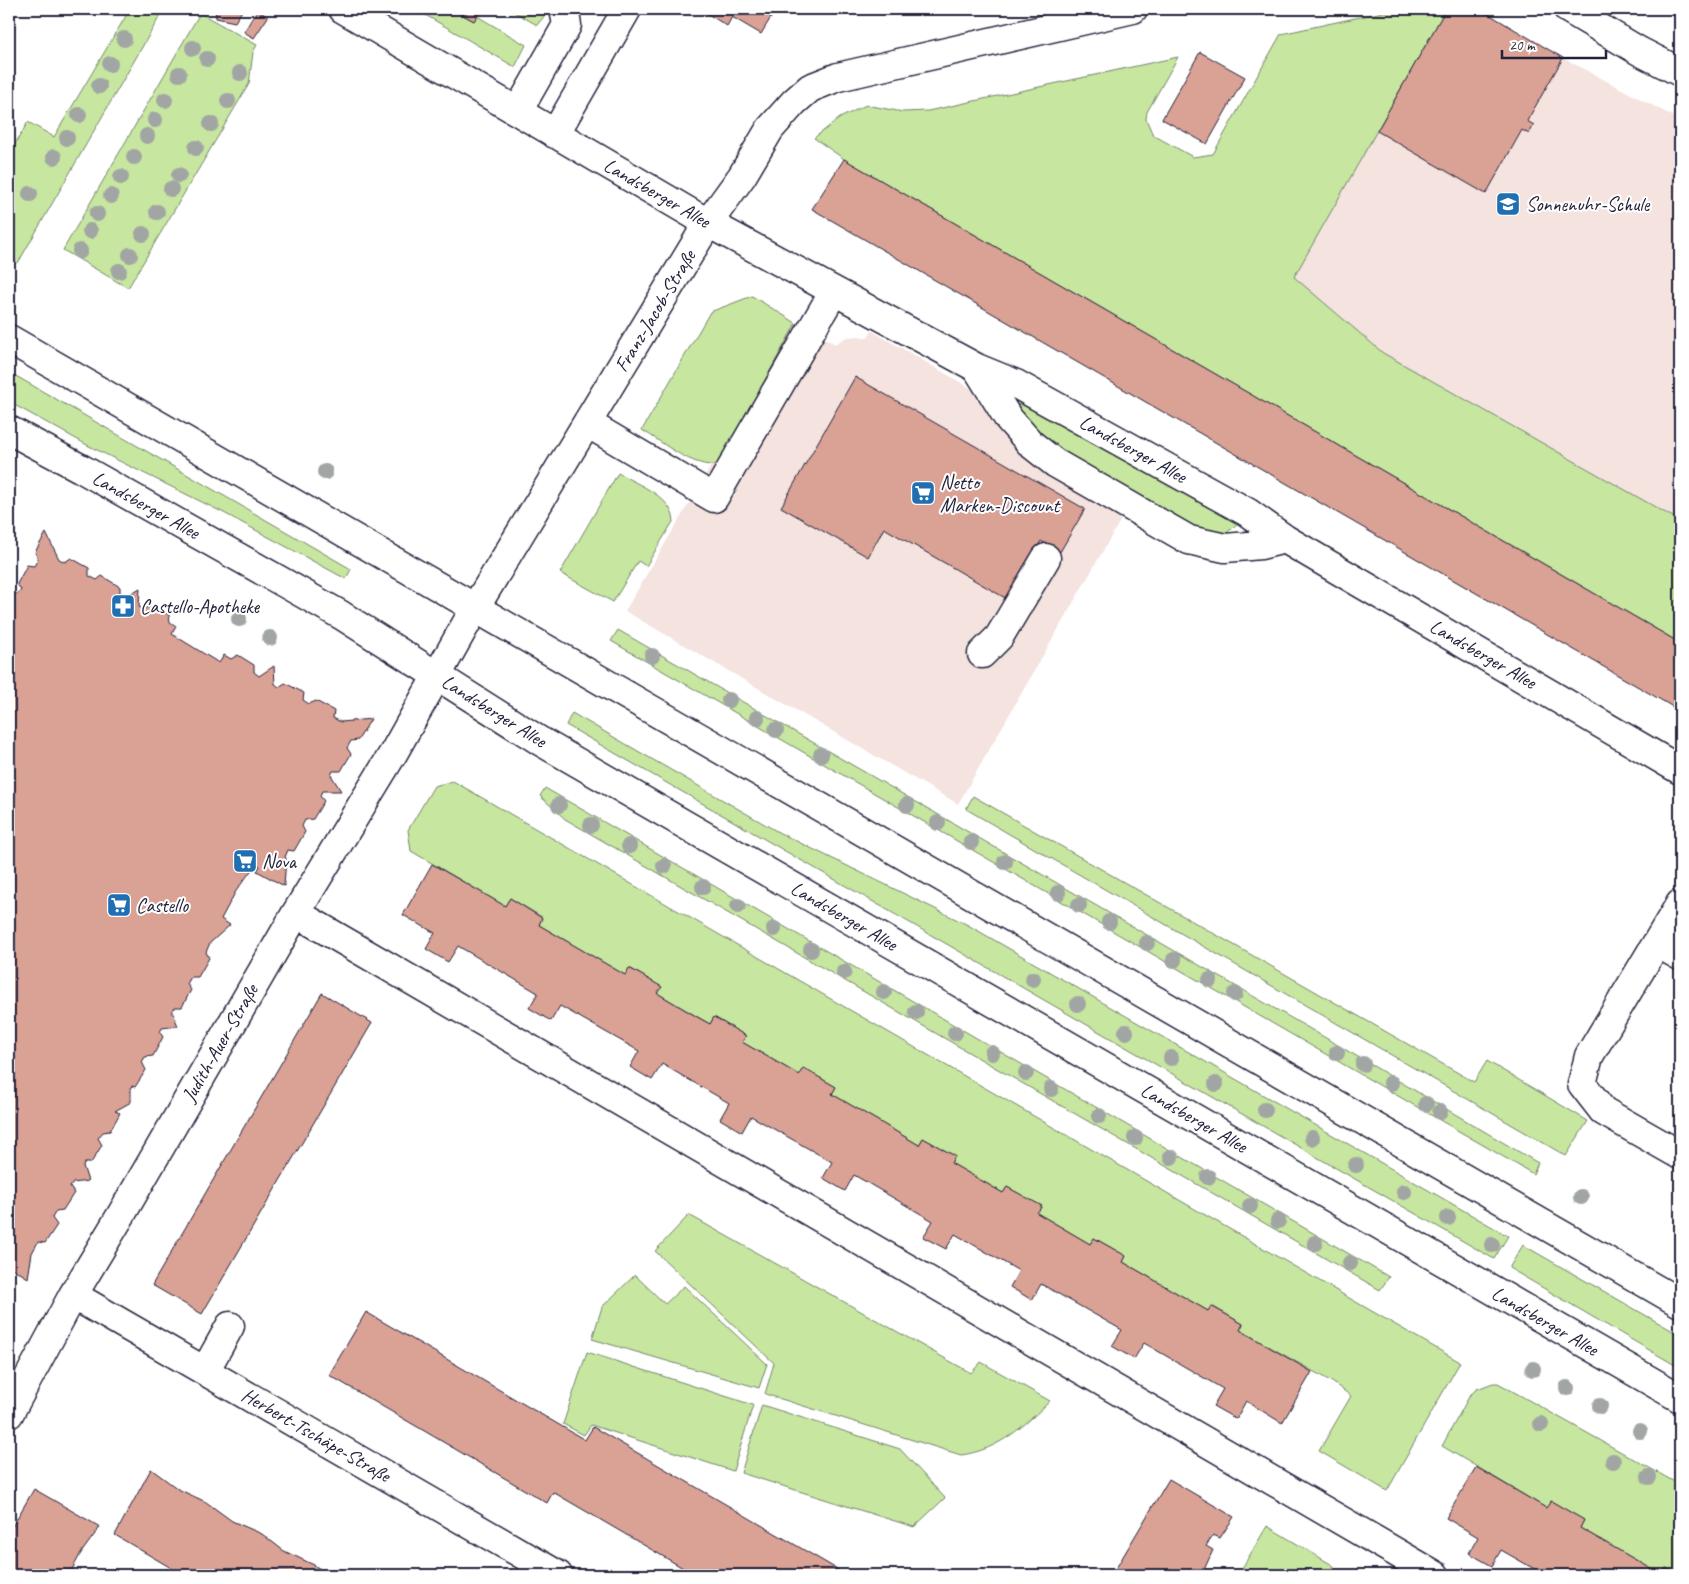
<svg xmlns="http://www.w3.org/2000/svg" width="1689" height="1584" font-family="Caveat,sans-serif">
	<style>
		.built { fill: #f4e3df }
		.green { fill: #c7e69f; stroke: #74846d }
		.building { fill: #daa195; stroke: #22223b }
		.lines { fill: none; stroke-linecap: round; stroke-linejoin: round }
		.minor-casing { stroke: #22223b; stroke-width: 31 }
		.major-casing { stroke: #22223b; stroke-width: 31 }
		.minor { stroke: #fff; stroke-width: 28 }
		.major { stroke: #fff; stroke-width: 28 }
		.tree { fill: #a1a6a4 }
		.labels { text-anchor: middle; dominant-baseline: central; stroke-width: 4; stroke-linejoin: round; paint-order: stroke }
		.street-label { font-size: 20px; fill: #22223b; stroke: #fff }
		.poi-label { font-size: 20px; fill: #22223b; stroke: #fff; text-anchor: start }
	</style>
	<rect width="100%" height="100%" fill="#fff"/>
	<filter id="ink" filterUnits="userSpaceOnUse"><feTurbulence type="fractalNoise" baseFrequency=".02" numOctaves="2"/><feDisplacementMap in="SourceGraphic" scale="10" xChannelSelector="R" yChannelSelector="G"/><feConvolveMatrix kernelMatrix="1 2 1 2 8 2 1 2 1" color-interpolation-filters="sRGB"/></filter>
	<g filter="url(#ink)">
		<path class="built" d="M 1446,9 L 1480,9 L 1563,58 L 1680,120 L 1680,521 L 1383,353 L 1293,277 Z
			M 796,323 L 835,344 L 847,337 L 859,336 L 867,338 L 872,331 L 972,389 L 979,402 L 1026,453 L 1124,514 L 958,804 L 625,611 Z"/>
		<path class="green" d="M 130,9 L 164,9 L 18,263 L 9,257 L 9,140 L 15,144 L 28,122 L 54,137 Z
			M 415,9 L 452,9 L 474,21 L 477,16 L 526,45 L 515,67 Z
			M 509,9 L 546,9 L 547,13 L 537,25 Z
			M 1397,9 L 1446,9 L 1294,277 L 1383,353 L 1680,521 L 1680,643 L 844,159 L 814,138 L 840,118 L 866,105 L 903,112 L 928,111 L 1178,57 L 1147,112 L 1146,119 L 1153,135 L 1193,157 L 1213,154 L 1281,34 Z
			M 200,13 L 257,45 L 253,52 L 249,84 L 128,288 L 63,250 Z
			M 752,296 L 796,323 L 719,465 C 692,468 664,443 642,430 L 710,312 Z
			M 9,372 L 351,569 L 346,579 L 224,513 L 89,446 L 9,402 Z
			M 1018,404 L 1038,407 L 1238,523 L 1223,536 L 1195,532 L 1044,445 L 1025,425 Z
			M 618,473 C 638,485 670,495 674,520 L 646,566 L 638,561 L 613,602 L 560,573 Z
			M 618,630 L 1324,1037 L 1538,1163 L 1533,1174 L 611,641 Z
			M 572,713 L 780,833 L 968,925 L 1508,1236 L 1494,1259 L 566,725 Z
			M 453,781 L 1460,1362 L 1387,1491 L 1319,1451 L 1351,1396 L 1332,1382 L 1240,1330 L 1243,1324 L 1212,1306 L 1208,1311 L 1123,1262 L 1126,1256 L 1094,1238 L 1090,1244 L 1037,1213 L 1041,1206 L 1007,1187 L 1003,1193 L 951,1163 L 955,1156 L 923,1138 L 919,1145 L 832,1094 L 836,1087 L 803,1068 L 799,1075 L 742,1042 L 746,1036 L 714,1017 L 710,1024 L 657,993 L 661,987 L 630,968 L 625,975 L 539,925 L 542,917 L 510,898 L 505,906 L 411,851 L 408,830 L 434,786 Z
			M 545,788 L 1389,1277 L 1380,1290 L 565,819 L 540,796 Z
			M 973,796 L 1474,1082 L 1487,1061 L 1588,1121 L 1566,1156 L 966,809 Z
			M 689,1215 L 971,1373 L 981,1362 L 1050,1401 C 1024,1426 999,1450 961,1455 L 765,1394 L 774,1363 L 655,1251 Z
			M 1523,1245 L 1680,1335 L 1680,1368 L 1509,1268 Z
			M 635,1275 L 665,1304 L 684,1286 L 767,1364 L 759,1388 L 592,1339 L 602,1307 Z
			M 587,1352 L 753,1405 L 733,1471 L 591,1425 L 584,1435 L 563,1424 Z
			M 1493,1383 L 1498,1383 L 1680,1485 L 1680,1575 L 1666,1568 L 1662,1575 L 1580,1528 L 1584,1520 L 1551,1501 L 1546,1508 L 1442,1446 L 1470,1395 L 1477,1389 Z
			M 762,1405 L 900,1449 L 945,1498 L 914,1527 L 741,1473 Z
			M 1267,1526 L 1334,1566 L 1331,1572 L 1336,1575 L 1238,1575 Z"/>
		<path class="building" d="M 215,9 L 243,9 L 235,22 L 216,18 Z
			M 452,9 L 482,9 L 474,21 Z
			M 700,9 L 776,9 L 761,34 L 732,17 L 727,26 Z
			M 1446,9 L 1480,9 L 1563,58 L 1527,121 L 1534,125 L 1529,134 L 1522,130 L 1486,194 L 1377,131 Z
			M 257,10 L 268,17 L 254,38 L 244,32 Z
			M 1200,52 L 1245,77 L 1207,144 L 1162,119 Z
			M 844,159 L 1680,643 L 1680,711 L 812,209 Z
			M 855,377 L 1085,509 L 1060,552 L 1041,541 L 1007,599 L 884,528 L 868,557 L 781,507 Z
			M 46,533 L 59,559 L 65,562 L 71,558 L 89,568 L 89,576 L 97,580 L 102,576 L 120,587 L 120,594 L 125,597 L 140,588 L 139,607 L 144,609 L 151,605 L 169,615 L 170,622 L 176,626 L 172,634 L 219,663 L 224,655 L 231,659 L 238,655 L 254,665 L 254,672 L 259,676 L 274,666 L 275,684 L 279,687 L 285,683 L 304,693 L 303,700 L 309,704 L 316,701 L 334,711 L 333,718 L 341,722 L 371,719 L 358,740 L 351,741 L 347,748 L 351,754 L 341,771 L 333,771 L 331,775 L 341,791 L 322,791 L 320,796 L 324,801 L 313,819 L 305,820 L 302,826 L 305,832 L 294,851 L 288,850 L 285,857 L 286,858 L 284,886 L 257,871 L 260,866 L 256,864 L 236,891 L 221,919 L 230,925 L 210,943 L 206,952 L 209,958 L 198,977 L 191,977 L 187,984 L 191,990 L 182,1007 L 175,1007 L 172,1011 L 178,1026 L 162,1028 L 160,1032 L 163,1037 L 153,1056 L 145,1057 L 142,1062 L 146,1070 L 135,1087 L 132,1086 L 131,1089 L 131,1102 L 115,1111 L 120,1113 L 110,1131 L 103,1132 L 98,1138 L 102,1145 L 91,1163 L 85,1163 L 83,1166 L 88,1181 L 73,1183 L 70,1187 L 74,1193 L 63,1210 L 56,1211 L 52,1218 L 57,1225 L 45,1243 L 38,1242 L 32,1253 L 28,1278 L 9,1266 L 9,594 L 18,594 L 21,590 L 17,584 L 27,565 L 34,566 L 38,559 L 35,552 Z
			M 432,864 L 505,906 L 510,898 L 542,918 L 539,925 L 625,975 L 629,968 L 662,987 L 657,993 L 699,1018 L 710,1024 L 714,1017 L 746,1036 L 742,1042 L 799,1075 L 803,1068 L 836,1087 L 832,1094 L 919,1145 L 923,1138 L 955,1156 L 951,1163 L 1003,1193 L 1007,1187 L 1042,1206 L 1037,1213 L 1090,1244 L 1094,1238 L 1126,1256 L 1123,1262 L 1208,1311 L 1211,1306 L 1243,1324 L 1240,1330 L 1312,1372 L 1282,1423 L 1246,1401 L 1236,1419 L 1213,1406 L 1223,1389 L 1144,1343 L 1134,1359 L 1112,1346 L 1122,1330 L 1041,1284 L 1032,1300 L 1010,1287 L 1019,1271 L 955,1234 L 946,1249 L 923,1237 L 933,1221 L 854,1175 L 845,1191 L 823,1178 L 832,1162 L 751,1116 L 742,1132 L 720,1119 L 729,1103 L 662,1064 L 652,1080 L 630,1067 L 639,1051 L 560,1006 L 551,1021 L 529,1008 L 538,993 L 458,946 L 448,962 L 426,949 L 435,933 L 403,915 Z
			M 322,993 L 372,1023 L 202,1314 L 152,1285 Z
			M 366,1312 L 585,1440 L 593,1427 L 847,1575 L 695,1575 L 553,1492 L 547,1503 L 329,1375 Z
			M 1476,1467 L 1546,1508 L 1551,1501 L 1584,1520 L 1580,1528 L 1662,1575 L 1666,1568 L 1678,1575 L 1545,1575 L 1501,1550 L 1492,1566 L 1469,1553 L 1478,1537 L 1446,1518 Z
			M 151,1469 L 178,1489 L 206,1502 L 232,1521 L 262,1534 L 284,1551 L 314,1565 L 329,1575 L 183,1575 L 115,1535 Z
			M 1169,1479 L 1234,1517 L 1220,1538 L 1213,1535 L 1206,1546 L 1213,1550 L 1203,1572 L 1201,1575 L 1112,1575 Z
			M 34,1489 L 100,1527 L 81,1553 L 69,1575 L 9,1575 L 9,1532 Z"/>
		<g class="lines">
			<defs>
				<path id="minor" d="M 343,9 L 708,223 L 977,368 L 1016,384 L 1247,512 L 1285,539 L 1680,770
					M 1568,9 L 1639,51 L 1680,72
					M 518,111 L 567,25 L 564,9
					M 555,134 L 627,9
					M 977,368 L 1008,418 L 1031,444 L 1055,463 L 1189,540 L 1225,548 L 1261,545 L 1285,539
					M 587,423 L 714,498 L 834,291
					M 982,654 L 999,637 L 1046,558
					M 1680,904 L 1589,1056 L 1582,1084 L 1603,1111 L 1680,1155
					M 296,913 L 1435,1575
					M 1657,943 L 1680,956
					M 73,1295 L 558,1575
					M 205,1371 L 230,1326
					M 9,1414 L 73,1295 L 121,1215 L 296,913 L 394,752 L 475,608 L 708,223 L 742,176 L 770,129 L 794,102 L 810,88 L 838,77 L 1133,9"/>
				<path id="major" d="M 9,339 L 1680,1303
					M 9,430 L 82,469 L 341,615 L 540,741 L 1680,1398"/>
			</defs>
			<use href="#minor" class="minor-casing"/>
			<use href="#major" class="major-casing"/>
			<use href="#minor" class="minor"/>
			<use href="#major" class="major"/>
		</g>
		<g class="tree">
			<circle cx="124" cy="39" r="8"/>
			<circle cx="193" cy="48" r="8"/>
			<circle cx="207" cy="59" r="8"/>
			<circle cx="110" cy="64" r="8"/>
			<circle cx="240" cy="73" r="8"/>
			<circle cx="179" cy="74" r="8"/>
			<circle cx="99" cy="86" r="8"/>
			<circle cx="165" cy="100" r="8"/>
			<circle cx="228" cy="101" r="8"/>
			<circle cx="79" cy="115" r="8"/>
			<circle cx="155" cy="120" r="8"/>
			<circle cx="211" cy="124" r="8"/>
			<circle cx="147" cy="136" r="8"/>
			<circle cx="67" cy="138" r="8"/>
			<circle cx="196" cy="148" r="8"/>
			<circle cx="54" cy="157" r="8"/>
			<circle cx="134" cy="157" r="8"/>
			<circle cx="179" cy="175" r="8"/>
			<circle cx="121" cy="177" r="8"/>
			<circle cx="171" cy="189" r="8"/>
			<circle cx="30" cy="194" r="8"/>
			<circle cx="111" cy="196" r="8"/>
			<circle cx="157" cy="212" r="8"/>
			<circle cx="97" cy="214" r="8"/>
			<circle cx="90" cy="231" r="8"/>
			<circle cx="143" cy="234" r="8"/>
			<circle cx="80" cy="251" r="8"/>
			<circle cx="130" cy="255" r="8"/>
			<circle cx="119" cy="271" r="8"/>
			<circle cx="325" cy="472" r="8"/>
			<circle cx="239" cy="619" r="8"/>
			<circle cx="270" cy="638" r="8"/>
			<circle cx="652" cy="656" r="8"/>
			<circle cx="729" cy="700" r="8"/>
			<circle cx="757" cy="718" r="8"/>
			<circle cx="776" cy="730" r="8"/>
			<circle cx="821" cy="755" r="8"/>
			<circle cx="559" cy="805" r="8"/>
			<circle cx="907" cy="805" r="8"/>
			<circle cx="938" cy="823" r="8"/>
			<circle cx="591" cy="825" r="8"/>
			<circle cx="971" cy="842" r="8"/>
			<circle cx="629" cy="846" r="8"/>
			<circle cx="1005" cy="862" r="8"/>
			<circle cx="664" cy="866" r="8"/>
			<circle cx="703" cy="887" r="8"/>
			<circle cx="1058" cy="893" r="8"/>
			<circle cx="1079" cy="905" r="8"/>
			<circle cx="738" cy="906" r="8"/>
			<circle cx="1109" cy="922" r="8"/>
			<circle cx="774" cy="929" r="8"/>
			<circle cx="1147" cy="943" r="8"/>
			<circle cx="811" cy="950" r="8"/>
			<circle cx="1174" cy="960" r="8"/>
			<circle cx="844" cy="972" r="8"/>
			<circle cx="1033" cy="979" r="8"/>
			<circle cx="1210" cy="980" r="8"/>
			<circle cx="884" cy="992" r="8"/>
			<circle cx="1235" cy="994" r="8"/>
			<circle cx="1078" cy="1004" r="8"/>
			<circle cx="916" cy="1012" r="8"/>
			<circle cx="1126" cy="1032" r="8"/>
			<circle cx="955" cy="1033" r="8"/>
			<circle cx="992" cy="1053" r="8"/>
			<circle cx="1337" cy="1053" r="8"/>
			<circle cx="1171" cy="1058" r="8"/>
			<circle cx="1363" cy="1064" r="8"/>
			<circle cx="1026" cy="1073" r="8"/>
			<circle cx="1391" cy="1083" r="8"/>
			<circle cx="1216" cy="1084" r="8"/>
			<circle cx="1051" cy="1089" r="8"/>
			<circle cx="1426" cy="1104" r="8"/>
			<circle cx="1265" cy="1110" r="8"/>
			<circle cx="1440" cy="1112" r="8"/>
			<circle cx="1099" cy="1116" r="8"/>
			<circle cx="1135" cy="1138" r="8"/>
			<circle cx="1312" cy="1138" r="8"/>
			<circle cx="1171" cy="1157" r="8"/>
			<circle cx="1356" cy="1165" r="8"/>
			<circle cx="1208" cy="1177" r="8"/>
			<circle cx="1404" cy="1192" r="8"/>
			<circle cx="1581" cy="1197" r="8"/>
			<circle cx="1250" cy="1206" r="8"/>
			<circle cx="1448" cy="1218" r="8"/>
			<circle cx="1278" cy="1221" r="8"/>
			<circle cx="1315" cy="1243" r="8"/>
			<circle cx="1492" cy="1245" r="8"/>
			<circle cx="1350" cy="1263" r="8"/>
			<circle cx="1533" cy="1369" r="8"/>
			<circle cx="1567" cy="1388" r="8"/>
			<circle cx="1600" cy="1406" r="8"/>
			<circle cx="1541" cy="1424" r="8"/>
			<circle cx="1640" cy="1431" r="8"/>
			<circle cx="1613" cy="1461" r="8"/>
			<circle cx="1649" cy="1477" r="8"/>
		</g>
	</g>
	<defs>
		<symbol id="school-square" viewBox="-11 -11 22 22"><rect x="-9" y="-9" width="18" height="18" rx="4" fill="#1f6fb2" stroke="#fff"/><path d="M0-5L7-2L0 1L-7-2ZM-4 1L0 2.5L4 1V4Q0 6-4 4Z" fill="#fff"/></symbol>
		<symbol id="supermarket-square" viewBox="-11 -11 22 22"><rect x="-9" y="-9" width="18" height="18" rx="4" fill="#1f6fb2" stroke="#fff"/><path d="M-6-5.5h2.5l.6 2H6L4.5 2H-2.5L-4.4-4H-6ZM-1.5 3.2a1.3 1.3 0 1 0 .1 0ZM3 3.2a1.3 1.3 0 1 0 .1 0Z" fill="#fff"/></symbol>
		<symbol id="pharmacy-square" viewBox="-11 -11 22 22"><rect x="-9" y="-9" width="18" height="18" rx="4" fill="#1f6fb2" stroke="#fff"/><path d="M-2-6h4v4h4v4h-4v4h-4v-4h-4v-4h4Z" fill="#fff"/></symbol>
	</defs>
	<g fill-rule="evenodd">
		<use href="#school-square" x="1494" y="190" width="28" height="28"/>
		<use href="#supermarket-square" x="909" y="479" width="28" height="28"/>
		<use href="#pharmacy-square" x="109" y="592" width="28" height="28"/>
		<use href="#supermarket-square" x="231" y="847" width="28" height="28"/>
		<use href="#supermarket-square" x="105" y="891" width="28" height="28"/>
	</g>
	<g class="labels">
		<g class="street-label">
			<text transform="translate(657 193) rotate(30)">Landsberger Allee</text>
			<text transform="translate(655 311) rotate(-59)">Franz-Jacob-Straße</text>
			<text transform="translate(1133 449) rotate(29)">Landsberger Allee</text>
			<text transform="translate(146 505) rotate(29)">Landsberger Allee</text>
			<text transform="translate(1483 654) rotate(30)">Landsberger Allee</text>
			<text transform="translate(494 711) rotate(32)">Landsberger Allee</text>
			<text transform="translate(844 916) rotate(30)">Landsberger Allee</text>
			<text transform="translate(220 1043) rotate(-60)">Judith-Auer-Straße</text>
			<text transform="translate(1194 1118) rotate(30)">Landsberger Allee</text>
			<text transform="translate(1545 1321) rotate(30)">Landsberger Allee</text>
			<text transform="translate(316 1435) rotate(30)">Herbert-Tschäpe-Straße</text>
		</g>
		<g class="poi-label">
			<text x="1526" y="204">Sonnenuhr-Schule</text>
			<text x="940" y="482">Netto<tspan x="940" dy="23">Marken-Discount</tspan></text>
			<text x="140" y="606">Castello-Apotheke</text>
			<text x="262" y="861">Nova</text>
			<text x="136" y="905">Castello</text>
		</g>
	</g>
	<rect width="1689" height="1584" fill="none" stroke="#fff" stroke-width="30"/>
	<rect x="15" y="15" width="1659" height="1554" fill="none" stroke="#22223b" stroke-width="2" filter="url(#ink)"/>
	<path d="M1502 50v8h104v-8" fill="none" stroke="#22223b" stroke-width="2.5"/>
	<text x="1509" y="50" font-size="15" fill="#22223b" stroke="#ffffff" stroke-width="4" paint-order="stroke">20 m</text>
</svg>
